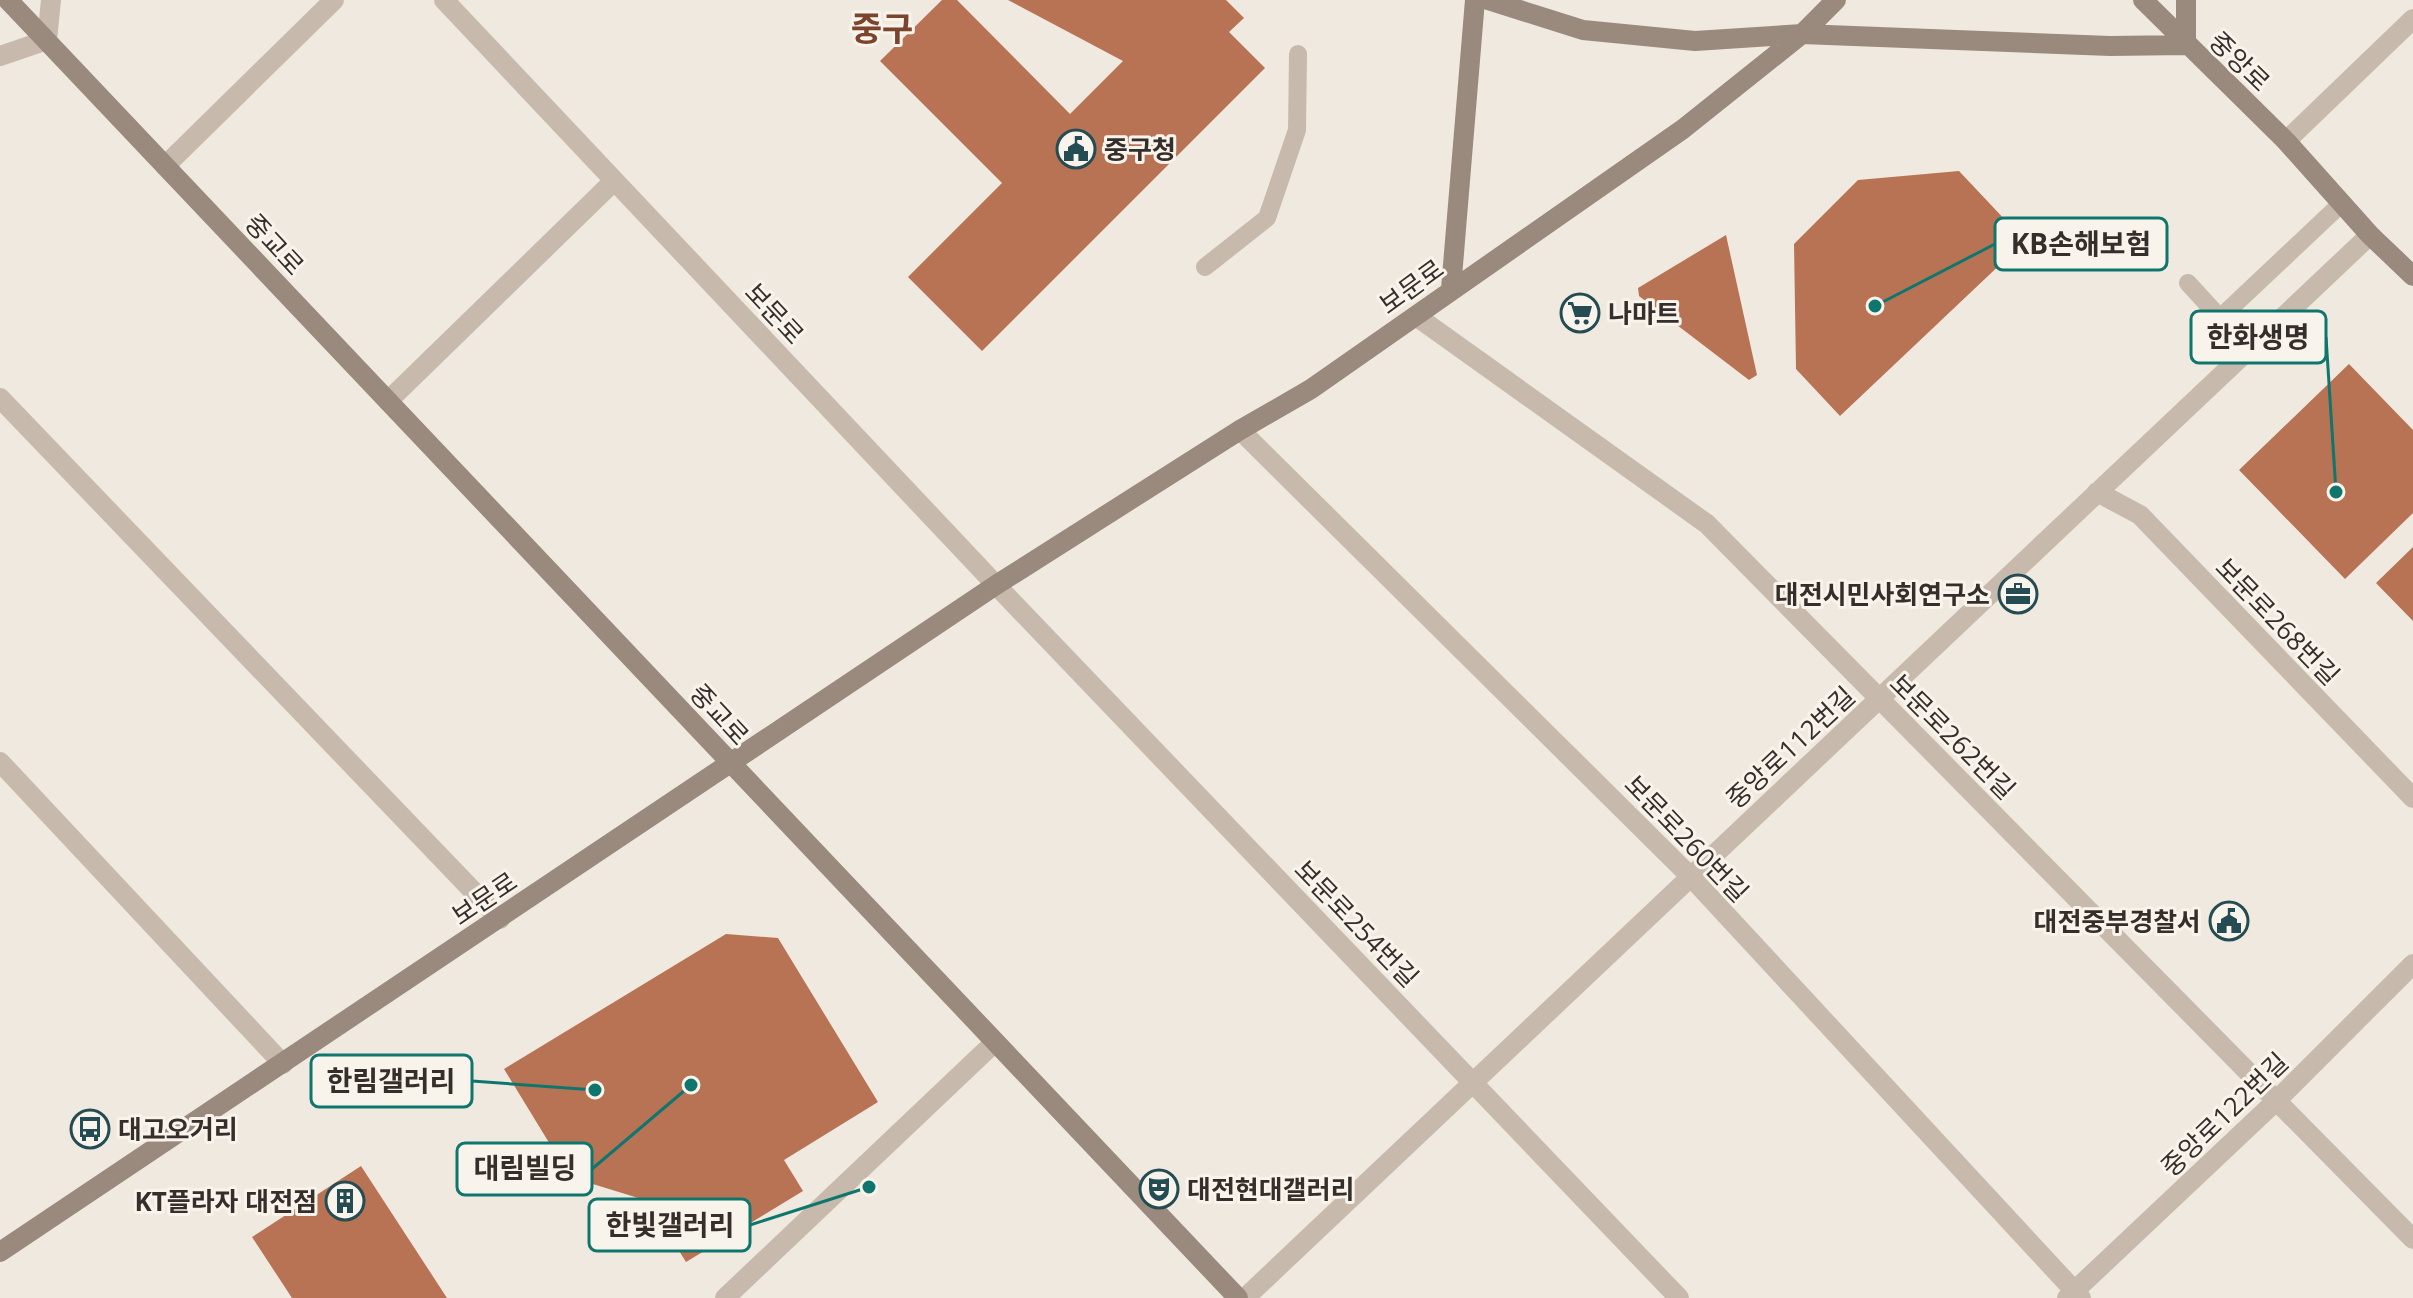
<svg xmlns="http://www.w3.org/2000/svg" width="2413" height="1298" font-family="'Open Sans','Noto Sans KR',sans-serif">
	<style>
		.building { fill: #b87355 }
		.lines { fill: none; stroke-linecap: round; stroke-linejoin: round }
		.service { stroke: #c7baac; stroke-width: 18 }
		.minor { stroke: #c7baac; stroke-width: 20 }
		.secondary { stroke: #9a8a7e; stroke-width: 20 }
		.labels { text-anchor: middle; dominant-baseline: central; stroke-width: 6; stroke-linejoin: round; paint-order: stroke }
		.street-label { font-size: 26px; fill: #362e2a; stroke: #f8f3eb }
		.poi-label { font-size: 26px; font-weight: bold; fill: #362e2a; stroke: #f8f3eb; text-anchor: start }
		.district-label { font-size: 34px; font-weight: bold; fill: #7b442c; stroke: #f8f3eb }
		.leader { fill: none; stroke: #0f766e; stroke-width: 3 }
		.callout-dot { fill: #0f766e; stroke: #f8f3eb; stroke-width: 3 }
		.callout { fill: #f8f3eb; stroke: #0f766e; stroke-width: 3 }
		.callout-label { font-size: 28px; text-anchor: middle; font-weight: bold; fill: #362e2a }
	</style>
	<rect width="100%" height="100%" fill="#f0e9df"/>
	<path class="building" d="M 942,0 L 957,0 L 1070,114 L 1123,61 L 1008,0 L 1226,0 L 1244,18 L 1229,32 L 1265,68 L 982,351 L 908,277 L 1002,183 L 880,61 Z
		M 1959,171 L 2025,241 L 1840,416 L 1796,369 L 1794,244 L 1858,180 Z
		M 1726,235 L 1757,375 L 1749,380 L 1639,296 L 1638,288 Z
		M 2349,364 L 2413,430 L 2413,513 L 2345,579 L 2239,470 Z
		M 2413,547 L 2413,621 L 2376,583 Z
		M 726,934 L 778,938 L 878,1102 L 784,1160 L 803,1191 L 686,1262 L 648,1201 L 570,1177 L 504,1069 Z
		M 361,1166 L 447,1298 L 292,1298 L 252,1237 Z"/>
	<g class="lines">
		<path class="service" d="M 1205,267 L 1267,218 L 1297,130 L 1298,54
			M 2188,283 L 2220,318 L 2342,203"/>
		<path class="minor" d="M 444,0 L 996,585 L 1679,1298
			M 0,56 L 47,40 L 51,0
			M 2286,141 L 2413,19
			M 165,166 L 334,0
			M 1416,316 L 1707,524 L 2413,1239
			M 0,398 L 500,919
			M 388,401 L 614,181
			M 1240,430 L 1691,877 L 2081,1298
			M 2097,492 L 2140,515 L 2413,798
			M 0,762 L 283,1064
			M 725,1298 L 995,1042
			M 1245,1298 L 2370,235
			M 2067,1298 L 2276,1101 L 2413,964"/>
		<path class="secondary" d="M 8,0 L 1238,1298
			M 1488,0 L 1583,30 L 1695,41 L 1802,34 L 2110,46 L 2186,45
			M 2143,0 L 2286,141 L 2370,235 L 2413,276
			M 2186,45 L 2186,0
			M 1451,289 L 1475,0
			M 0,1252 L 996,585 L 1240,430 L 1311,389 L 1683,129 L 1802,34 L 1836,0"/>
	</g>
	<defs>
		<symbol id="civic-ring" viewBox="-11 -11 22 22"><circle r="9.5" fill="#f8f3eb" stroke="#244c52" stroke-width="1.5"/><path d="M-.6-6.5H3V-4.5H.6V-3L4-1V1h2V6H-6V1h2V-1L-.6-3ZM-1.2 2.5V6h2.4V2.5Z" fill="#244c52"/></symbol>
		<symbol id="supermarket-ring" viewBox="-11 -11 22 22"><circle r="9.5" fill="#f8f3eb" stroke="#244c52" stroke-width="1.5"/><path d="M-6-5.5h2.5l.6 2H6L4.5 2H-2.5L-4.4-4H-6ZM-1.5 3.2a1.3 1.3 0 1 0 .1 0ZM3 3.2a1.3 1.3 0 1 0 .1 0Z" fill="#244c52"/></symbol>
		<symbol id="office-ring" viewBox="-11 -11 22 22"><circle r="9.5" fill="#f8f3eb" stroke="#244c52" stroke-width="1.5"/><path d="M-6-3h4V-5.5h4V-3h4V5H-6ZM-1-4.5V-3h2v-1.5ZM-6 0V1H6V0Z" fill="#244c52"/></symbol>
		<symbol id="bus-ring" viewBox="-11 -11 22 22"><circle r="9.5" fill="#f8f3eb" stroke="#244c52" stroke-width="1.5"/><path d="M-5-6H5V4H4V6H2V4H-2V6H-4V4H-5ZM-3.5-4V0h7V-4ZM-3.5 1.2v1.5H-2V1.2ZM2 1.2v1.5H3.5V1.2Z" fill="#244c52"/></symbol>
		<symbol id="theatre-ring" viewBox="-11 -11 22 22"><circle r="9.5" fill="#f8f3eb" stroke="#244c52" stroke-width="1.5"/><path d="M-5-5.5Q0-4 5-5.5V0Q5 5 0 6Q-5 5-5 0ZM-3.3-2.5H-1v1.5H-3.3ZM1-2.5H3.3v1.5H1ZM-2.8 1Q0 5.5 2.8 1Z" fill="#244c52"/></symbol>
		<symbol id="building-ring" viewBox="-11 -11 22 22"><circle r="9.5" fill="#f8f3eb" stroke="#244c52" stroke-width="1.5"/><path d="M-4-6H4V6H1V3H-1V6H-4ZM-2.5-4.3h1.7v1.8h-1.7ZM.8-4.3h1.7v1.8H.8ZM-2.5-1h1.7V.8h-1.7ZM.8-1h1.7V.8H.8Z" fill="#244c52"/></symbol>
	</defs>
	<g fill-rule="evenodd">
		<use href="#civic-ring" x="1054" y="127" width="44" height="44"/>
		<use href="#supermarket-ring" x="1558" y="291" width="44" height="44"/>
		<use href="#office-ring" x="1996" y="572" width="44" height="44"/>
		<use href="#civic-ring" x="2207" y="899" width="44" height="44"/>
		<use href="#bus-ring" x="68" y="1107" width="44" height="44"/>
		<use href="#theatre-ring" x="1137" y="1167" width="44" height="44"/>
		<use href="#building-ring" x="323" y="1179" width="44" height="44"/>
	</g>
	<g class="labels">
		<g class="street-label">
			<text transform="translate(2240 61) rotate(44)">중앙로</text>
			<text transform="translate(275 244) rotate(47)">중교로</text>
			<text transform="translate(1411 286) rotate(-36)">보문로</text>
			<text transform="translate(775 313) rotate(47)">보문로</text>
			<text transform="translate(2278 621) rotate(46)">보문로268번길</text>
			<text transform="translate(720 714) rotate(47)">중교로</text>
			<text transform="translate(1953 736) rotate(45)">보문로262번길</text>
			<text transform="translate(1790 747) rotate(-43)">중앙로112번길</text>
			<text transform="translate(1687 838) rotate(46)">보문로260번길</text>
			<text transform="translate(484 898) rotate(-34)">보문로</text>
			<text transform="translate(1357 923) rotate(46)">보문로254번길</text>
			<text transform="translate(2224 1114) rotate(-44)">중앙로122번길</text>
		</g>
		<g class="poi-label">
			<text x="1104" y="149">중구청</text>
			<text x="1608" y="313">나마트</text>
			<text x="1990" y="594" text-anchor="end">대전시민사회연구소</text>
			<text x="2201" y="921" text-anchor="end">대전중부경찰서</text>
			<text x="118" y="1129">대고오거리</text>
			<text x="1187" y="1189">대전현대갤러리</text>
			<text x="317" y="1201" text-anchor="end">KT플라자 대전점</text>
		</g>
		<g class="district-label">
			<text x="882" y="28">중구</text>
		</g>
	</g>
	<path class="leader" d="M1875 306L1995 244M2336 492L2326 337M595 1090L472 1081M691 1085L592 1169M869 1187L750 1225"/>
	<g class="callout-dot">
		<circle cx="1875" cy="306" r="8"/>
		<circle cx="2336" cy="492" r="8"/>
		<circle cx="595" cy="1090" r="8"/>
		<circle cx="691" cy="1085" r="8"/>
		<circle cx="869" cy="1187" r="8"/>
	</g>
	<g class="callout">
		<rect x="1995" y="218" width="172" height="52" rx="8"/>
		<rect x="2191" y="311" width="135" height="52" rx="8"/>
		<rect x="311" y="1055" width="161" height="52" rx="8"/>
		<rect x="457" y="1143" width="135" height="52" rx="8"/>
		<rect x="589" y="1199" width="161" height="52" rx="8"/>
	</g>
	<g class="callout-label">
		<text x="2081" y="254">KB손해보험</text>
		<text x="2258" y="347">한화생명</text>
		<text x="391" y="1091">한림갤러리</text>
		<text x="525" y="1178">대림빌딩</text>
		<text x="670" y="1235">한빛갤러리</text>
	</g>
</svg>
